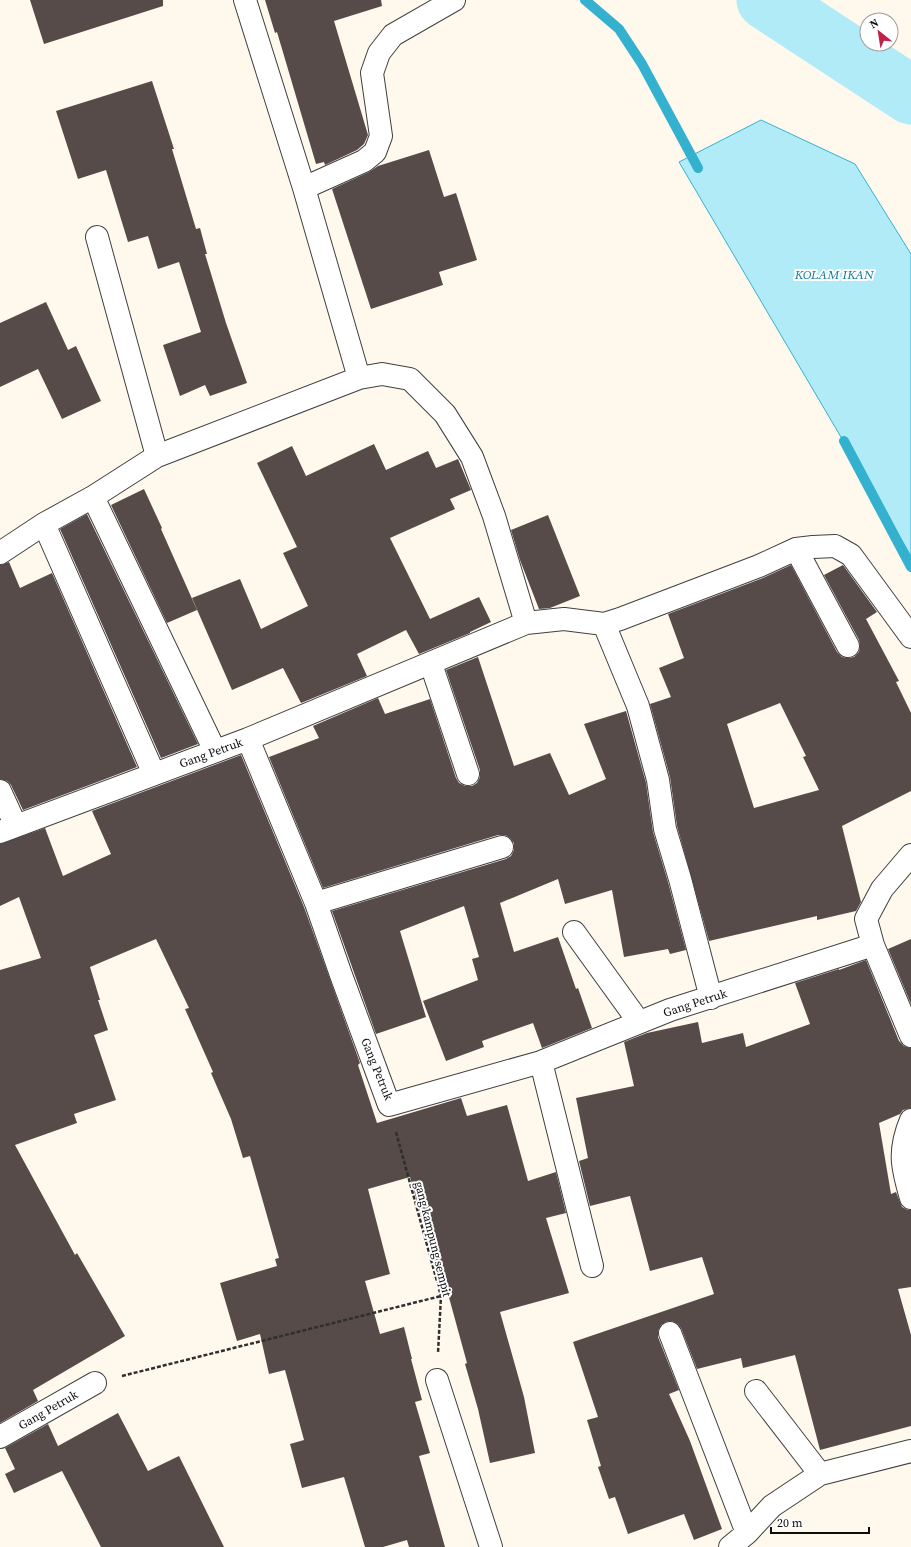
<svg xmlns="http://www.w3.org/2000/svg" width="911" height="1547" font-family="'Source Serif 4',serif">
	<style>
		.water { fill: #b0ebf7; stroke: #35b1d0 }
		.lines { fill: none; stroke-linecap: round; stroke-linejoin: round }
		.stream { stroke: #35b1d0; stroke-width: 10 }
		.river { stroke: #b0ebf7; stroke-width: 59 }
		.building { fill: #564b49; fill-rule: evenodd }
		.minor-casing { stroke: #404040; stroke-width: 24 }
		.path { stroke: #2f2f2f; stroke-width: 2.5; stroke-dasharray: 4 2; stroke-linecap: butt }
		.minor { stroke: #fff; stroke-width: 22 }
		.labels { text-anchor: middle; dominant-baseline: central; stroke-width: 4; stroke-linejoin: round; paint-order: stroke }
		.street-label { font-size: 12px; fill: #0d0d0d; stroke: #fff }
		.water-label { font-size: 13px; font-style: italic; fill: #137fa1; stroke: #fff }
	</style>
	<rect width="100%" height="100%" fill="#fff8ec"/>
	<path class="water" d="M 761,120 L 855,164 L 911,254 L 911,556 L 679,162 Z"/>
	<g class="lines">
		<path class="stream" d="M 585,0 L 619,29 L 642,64 L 698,168
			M 844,441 L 911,567"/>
		<path class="river" d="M 766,0 L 911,95"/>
	</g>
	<path class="building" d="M 30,0 L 163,0 L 163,6 L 44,44 Z
		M 265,0 L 381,0 L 382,6 L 334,21 L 368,135 L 364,144 L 357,150 L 325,165 L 324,162 L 316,164 L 277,32 L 275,33 Z
		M 152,81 L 174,149 L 172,149 L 196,229 L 200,228 L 207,254 L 205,254 L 226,323 L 247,383 L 210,396 L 205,385 L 180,396 L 163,345 L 201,332 L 179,262 L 158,269 L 148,236 L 128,242 L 106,170 L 78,179 L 56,111 Z
		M 429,150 L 444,197 L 456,193 L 477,260 L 439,272 L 443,285 L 371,309 L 332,189 L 369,172 L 378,166 Z
		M 46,302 L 68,350 L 76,346 L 101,401 L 62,419 L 38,369 L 0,387 L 0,323 Z
		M 374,444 L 386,470 L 428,451 L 436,468 L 458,459 L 471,490 L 450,499 L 455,509 L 390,538 L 430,619 L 479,597 L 491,622 L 470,632 L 470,633 L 419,654 L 406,630 L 357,654 L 367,676 L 301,703 L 283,668 L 232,690 L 192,598 L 240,579 L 261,629 L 308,606 L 283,553 L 297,547 L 257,463 L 292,446 L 306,476 Z
		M 144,489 L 162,528 L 161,529 L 197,610 L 167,623 L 111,505 Z
		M 87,514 L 198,744 L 161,758 L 60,529 Z
		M 548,515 L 580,596 L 550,608 L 539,609 L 520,560 L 511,530 Z
		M 9,562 L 20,588 L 52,573 L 137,767 L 23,810 L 11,785 L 7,781 L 0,779 L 0,565 Z
		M 791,565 L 837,652 L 842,657 L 848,658 L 854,657 L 859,652 L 860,646 L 859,640 L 824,575 L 843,565 L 877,612 L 866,619 L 899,681 L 896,682 L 911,713 L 911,791 L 842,826 L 861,902 L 856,911 L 817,920 L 817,916 L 709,941 L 677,826 L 670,777 L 650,704 L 671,697 L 659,668 L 684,658 L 668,614 L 763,578 ZM 780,703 L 806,756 L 803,757 L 819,790 L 754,808 L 727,724 Z
		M 478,657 L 514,766 L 550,753 L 569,795 L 606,779 L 584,724 L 626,711 L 646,783 L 653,832 L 668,882 L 686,950 L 670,954 L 668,949 L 624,957 L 612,890 L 565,904 L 558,879 L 500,903 L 514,952 L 558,937 L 576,989 L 578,988 L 592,1028 L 542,1048 L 533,1023 L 482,1041 L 484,1047 L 446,1061 L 423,1001 L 478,980 L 472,959 L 479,957 L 464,906 L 400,931 L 426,1017 L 376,1034 L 332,911 L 506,859 L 511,856 L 514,850 L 514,843 L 510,838 L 505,835 L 498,835 L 323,888 L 269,757 L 319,738 L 313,726 L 378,698 L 385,714 L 430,699 L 456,778 L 459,783 L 465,786 L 472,786 L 477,783 L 480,777 L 480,770 L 446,670 Z
		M 241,755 L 304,907 L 360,1063 L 358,1065 L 377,1123 L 461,1098 L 467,1116 L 507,1105 L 528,1181 L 556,1172 L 566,1213 L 546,1218 L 569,1293 L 500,1312 L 524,1397 L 535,1453 L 490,1463 L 478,1409 L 465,1364 L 467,1363 L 439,1261 L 435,1263 L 410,1177 L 368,1189 L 390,1274 L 365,1281 L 380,1334 L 404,1327 L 412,1359 L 411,1359 L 422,1400 L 415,1402 L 430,1453 L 419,1456 L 445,1547 L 409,1547 L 407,1540 L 383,1547 L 365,1547 L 344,1477 L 302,1488 L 290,1444 L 304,1440 L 285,1370 L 269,1374 L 260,1334 L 237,1341 L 220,1283 L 277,1266 L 275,1259 L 279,1258 L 250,1156 L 243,1158 L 231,1119 L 211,1073 L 213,1072 L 185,1009 L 189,1008 L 156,939 L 90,967 L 100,1000 L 98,1000 L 108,1030 L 94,1035 L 116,1100 L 74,1114 L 77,1123 L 15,1145 L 75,1255 L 77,1253 L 125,1336 L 33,1390 L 38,1401 L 0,1423 L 0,970 L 41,958 L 19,897 L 0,906 L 0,844 L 45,828 L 63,876 L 111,854 L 92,811 Z
		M 911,939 L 911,1004 L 888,949 Z
		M 866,960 L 899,1041 L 904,1046 L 911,1048 L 911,1108 L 903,1110 L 900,1114 L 879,1123 L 891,1194 L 896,1192 L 902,1207 L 908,1210 L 911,1210 L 911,1287 L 898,1289 L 911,1335 L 911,1426 L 820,1450 L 795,1355 L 743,1368 L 741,1358 L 697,1369 L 681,1328 L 678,1324 L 672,1321 L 665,1322 L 661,1325 L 658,1331 L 658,1337 L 679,1390 L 669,1394 L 690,1441 L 722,1529 L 694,1540 L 684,1514 L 628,1534 L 615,1497 L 609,1499 L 598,1467 L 601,1466 L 587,1420 L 598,1417 L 573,1342 L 714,1294 L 702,1257 L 650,1271 L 630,1196 L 590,1206 L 580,1165 L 579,1161 L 588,1158 L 576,1098 L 634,1086 L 624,1042 L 647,1033 L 698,1022 L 702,1043 L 743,1033 L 746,1047 L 810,1024 L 795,983 L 839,969 L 839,970 Z
		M 118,1413 L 148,1471 L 179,1456 L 224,1547 L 101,1547 L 62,1471 L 14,1493 L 5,1474 L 15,1469 L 5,1448 L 48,1424 L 58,1446 Z"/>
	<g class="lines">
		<defs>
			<path id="minor" d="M 304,188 L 364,161 L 375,152 L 381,136 L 372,73 L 379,53 L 393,35 L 454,0
				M 97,237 L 157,456
				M 359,378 L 382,374 L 410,379 L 445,414 L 472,457 L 494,516 L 526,623 L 564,619 L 604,624 L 620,619 L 759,566 L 796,549 L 813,547 L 835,546 L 851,555 L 911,637
				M 93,497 L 215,751
				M 44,524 L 154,774
				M 796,549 L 848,646
				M 0,553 L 44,524 L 93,497 L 157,456 L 359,378 L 304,188 L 245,0
				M 604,624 L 638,706 L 658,780 L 665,829 L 680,879 L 711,998
				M 431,664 L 468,774
				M 248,739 L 526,623
				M 0,791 L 16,826
				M 0,832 L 248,739 L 316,903 L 341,975 L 389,1105 L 541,1062 L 670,1010 L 873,945 L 911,1036
				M 316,903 L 502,847
				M 574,932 L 639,1022
				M 873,945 L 866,919 L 882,889 L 911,855
				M 541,1062 L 592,1266
				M 911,1120 C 898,1151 902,1167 911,1198
				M 670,1333 L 747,1533
				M 437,1380 L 491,1547
				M 756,1391 L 820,1474
				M 0,1437 L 95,1383
				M 730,1547 L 747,1533 L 772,1506 L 820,1474 L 911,1451"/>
		</defs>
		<use href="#minor" class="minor-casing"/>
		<path class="path" d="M 396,1132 L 441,1296 L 438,1353
			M 122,1376 L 441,1296"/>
		<use href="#minor" class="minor"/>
	</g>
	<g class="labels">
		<g class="street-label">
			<text transform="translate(211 753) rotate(-20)">Gang Petruk</text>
			<text transform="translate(695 1003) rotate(-18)">Gang Petruk</text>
			<text transform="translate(377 1069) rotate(68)">Gang Petruk</text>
			<text transform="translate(433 1239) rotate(76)">gang kampung sempit</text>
			<text transform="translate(48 1410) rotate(-30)">Gang Petruk</text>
		</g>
		<g class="water-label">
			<text x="834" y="274">KOLAM IKAN</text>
		</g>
	</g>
	<g transform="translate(879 32) rotate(330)"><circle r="19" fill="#ffffff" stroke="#9e9e9e"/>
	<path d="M0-3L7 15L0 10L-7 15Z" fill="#c02249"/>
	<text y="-6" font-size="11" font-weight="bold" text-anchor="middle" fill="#0d0d0d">N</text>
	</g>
	<path d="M771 1527v6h98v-6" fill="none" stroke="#0d0d0d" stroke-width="2"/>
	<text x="777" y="1527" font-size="12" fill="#0d0d0d" stroke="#ffffff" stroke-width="3" paint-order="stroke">20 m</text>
</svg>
